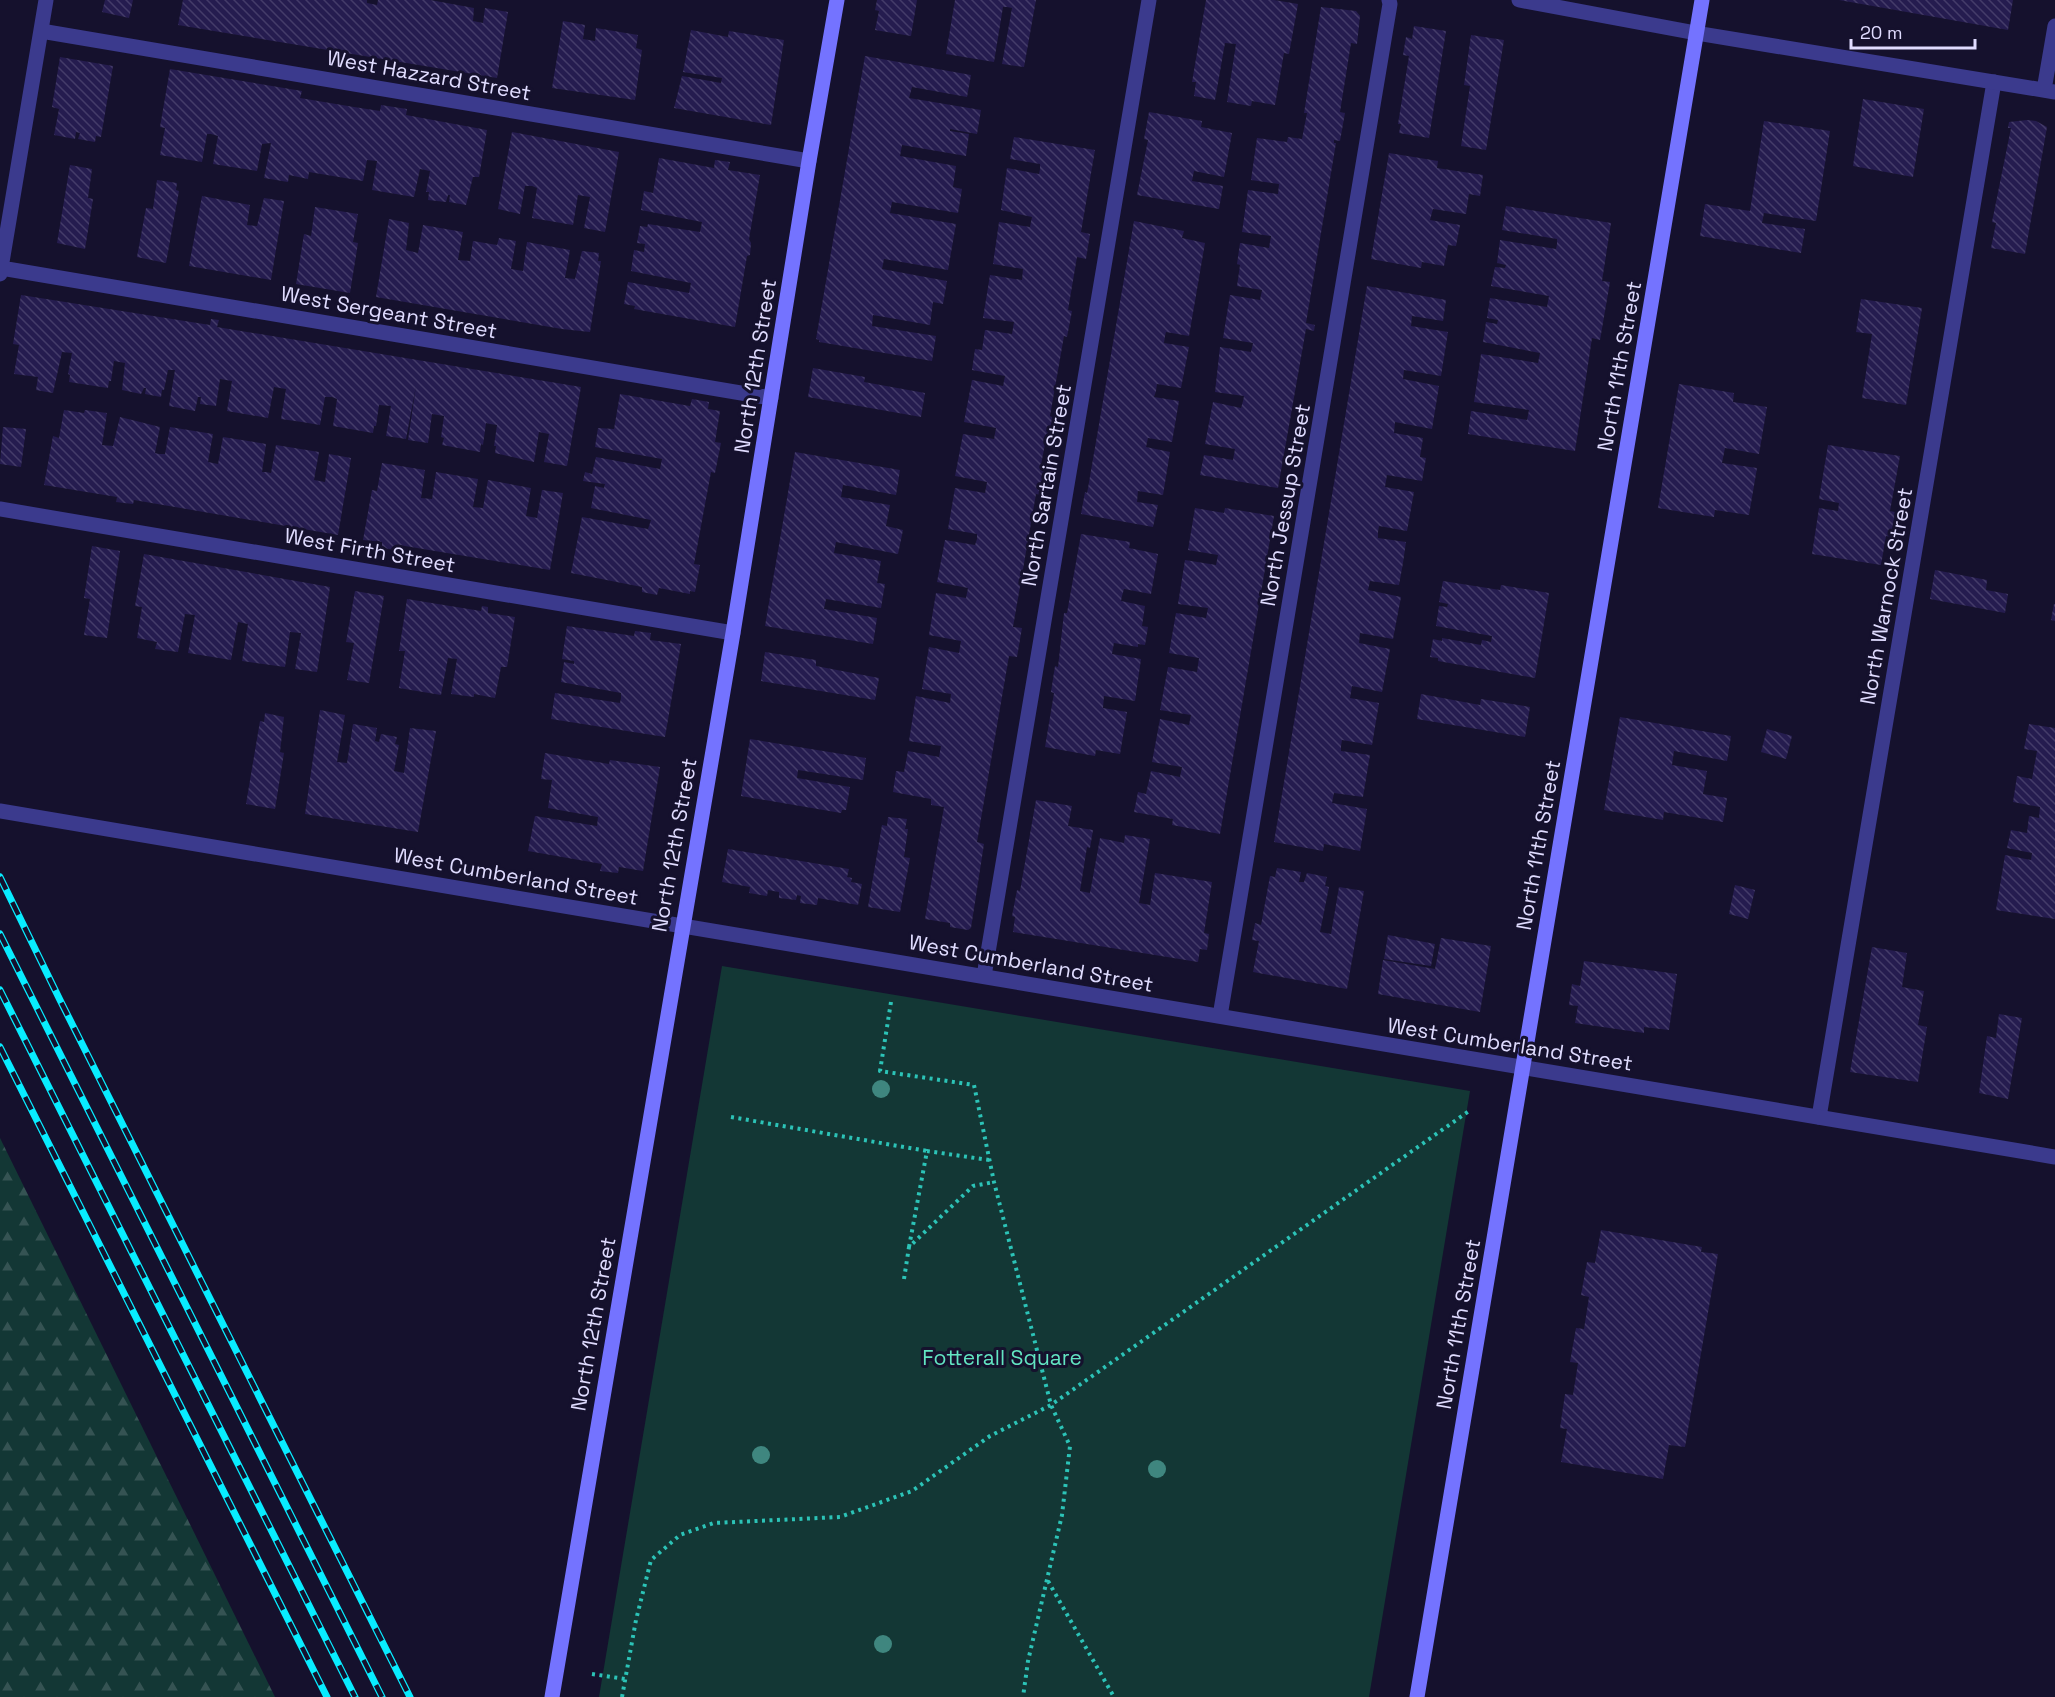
<svg xmlns="http://www.w3.org/2000/svg" width="2055" height="1697" font-family="'Space Grotesk',sans-serif">
	<style>
		.forest { fill: url(#forest-firs) }
		.park { fill: #133735 }
		.building { fill: url(#building-back-hatch) }
		.lines { fill: none; stroke-linecap: round; stroke-linejoin: round }
		.path { stroke: #2cc3b7; stroke-width: 4; stroke-dasharray: 3 4.5; stroke-linecap: butt }
		.service { stroke: #3b3a8d; stroke-width: 15 }
		.minor { stroke: #3b3a8d; stroke-width: 15 }
		.secondary { stroke: #7473ff; stroke-width: 15 }
		.rail-casing { stroke: #08ecff; stroke-width: 7 }
		.rail { stroke: #15112d; stroke-width: 4.5; stroke-dasharray: 14; stroke-linecap: butt }
		.tree { fill: #3f867f }
		.labels { text-anchor: middle; dominant-baseline: central; stroke-width: 6; stroke-linejoin: round; paint-order: stroke }
		.street-label { font-size: 21px; fill: #e0dcff; stroke: #15112d }
		.park-label { font-size: 21px; fill: #62e5c2; stroke: #15112d }
	</style>
	<defs>
		<pattern id="forest-firs" width="22" height="20" patternUnits="userSpaceOnUse" patternTransform="scale(1.5)"><rect width="22" height="20" fill="#133735"/><path d="M5 1l3.5 6h-7zM16 11l3.5 6h-7z" fill="#355353"/></pattern>
		<pattern id="building-back-hatch" width="6" height="6" patternUnits="userSpaceOnUse" patternTransform="scale(1.5)"><rect width="6" height="6" fill="#251c4f"/><path d="M-1 5l2 2M0 0l6 6M5-1l2 2" fill="none" stroke="#443c69"/></pattern>
	</defs>
	<rect width="100%" height="100%" fill="#15112d"/>
	<path class="forest" d="M 0,1138 L 275,1697 L 0,1697 Z"/>
	<path class="park" d="M 722,966 L 1470,1091 L 1369,1697 L 599,1697 Z"/>
	<path class="building" d="M 105,0 L 133,0 L 129,18 L 102,12 Z
		M 183,0 L 367,0 L 367,3 L 377,5 L 378,0 L 430,0 L 474,8 L 473,21 L 483,23 L 485,8 L 508,12 L 497,78 L 178,25 Z
		M 877,0 L 917,0 L 911,36 L 875,30 L 879,11 L 875,10 Z
		M 955,0 L 1036,0 L 1024,67 L 1002,64 L 1012,8 L 1007,7 L 1003,7 L 994,62 L 946,54 Z
		M 1206,0 L 1274,0 L 1298,4 L 1289,54 L 1284,53 L 1275,105 L 1252,101 L 1251,106 L 1227,102 L 1236,44 L 1225,43 L 1215,100 L 1194,96 L 1196,82 L 1192,82 Z
		M 1839,0 L 2013,0 L 2008,30 Z
		M 1321,7 L 1356,11 L 1360,16 L 1357,44 L 1351,43 L 1340,112 L 1345,113 L 1340,141 L 1334,140 L 1334,143 L 1336,143 L 1306,323 L 1315,325 L 1314,331 L 1306,329 L 1278,488 L 1200,475 L 1204,455 L 1233,460 L 1235,449 L 1205,444 L 1213,402 L 1241,408 L 1243,401 L 1244,396 L 1215,392 L 1220,347 L 1251,352 L 1253,343 L 1223,338 L 1230,295 L 1260,300 L 1262,290 L 1237,286 L 1240,265 L 1237,264 L 1240,243 L 1269,248 L 1271,236 L 1242,232 L 1248,190 L 1278,194 L 1279,184 L 1251,180 L 1257,138 L 1287,142 L 1288,137 L 1302,139 L 1307,113 L 1304,113 Z
		M 563,21 L 585,25 L 583,39 L 595,41 L 596,28 L 638,35 L 636,48 L 642,50 L 635,100 L 552,88 Z
		M 1414,26 L 1446,31 L 1429,138 L 1399,133 L 1401,124 L 1398,124 L 1409,56 L 1403,55 L 1406,37 L 1412,39 Z
		M 691,30 L 728,37 L 729,31 L 784,40 L 771,125 L 674,108 L 682,76 L 721,83 L 722,78 L 683,72 Z
		M 1471,35 L 1504,40 L 1486,150 L 1461,146 L 1470,86 L 1464,85 Z
		M 865,56 L 971,75 L 967,97 L 912,87 L 909,98 L 981,110 L 977,134 L 950,129 L 950,131 L 969,134 L 966,156 L 902,145 L 900,156 L 956,166 L 953,187 L 962,189 L 958,213 L 892,202 L 890,213 L 956,224 L 948,270 L 884,259 L 882,269 L 947,281 L 943,304 L 933,302 L 930,325 L 873,315 L 872,326 L 936,336 L 932,361 L 819,342 L 819,340 L 816,339 Z
		M 60,57 L 113,66 L 101,137 L 96,136 L 95,142 L 78,139 L 80,133 L 76,132 L 75,139 L 54,135 L 59,109 L 52,107 Z
		M 170,69 L 302,91 L 300,98 L 354,107 L 380,111 L 381,105 L 407,109 L 406,115 L 487,130 L 479,177 L 473,177 L 466,205 L 449,202 L 450,195 L 448,195 L 446,202 L 428,200 L 429,192 L 426,192 L 430,171 L 420,169 L 414,197 L 372,190 L 377,161 L 367,160 L 363,181 L 309,172 L 308,179 L 289,175 L 288,182 L 264,178 L 271,143 L 262,144 L 257,171 L 213,164 L 218,136 L 211,134 L 207,134 L 202,162 L 160,155 L 165,128 L 160,127 Z
		M 1863,99 L 1924,109 L 1913,177 L 1853,166 Z
		M 1149,112 L 1202,121 L 1201,127 L 1232,133 L 1224,177 L 1194,171 L 1192,181 L 1223,186 L 1219,209 L 1137,195 L 1148,140 L 1144,139 Z
		M 2027,120 L 2036,121 L 2047,127 L 2025,254 L 1991,248 L 1996,223 L 1992,222 L 2011,128 L 2008,128 L 2009,122 Z
		M 1764,121 L 1830,131 L 1816,221 L 1764,213 L 1762,223 L 1805,229 L 1801,253 L 1700,236 L 1705,204 L 1750,211 Z
		M 512,132 L 619,152 L 605,232 L 584,228 L 590,197 L 578,195 L 573,225 L 532,218 L 537,188 L 532,186 L 525,186 L 520,214 L 498,209 Z
		M 1014,137 L 1095,150 L 1081,232 L 1090,234 L 1086,259 L 1077,257 L 1068,310 L 1072,311 L 1067,337 L 1064,336 L 1050,416 L 1054,418 L 1050,440 L 1046,439 L 1040,470 L 1045,470 L 1041,495 L 1036,494 L 1013,627 L 1022,628 L 1017,657 L 1009,656 L 977,842 L 984,844 L 971,928 L 968,930 L 950,927 L 950,923 L 925,919 L 944,807 L 931,805 L 931,799 L 893,792 L 896,771 L 904,772 L 908,751 L 939,757 L 941,746 L 909,741 L 916,696 L 950,703 L 951,694 L 922,689 L 929,647 L 959,653 L 961,641 L 929,635 L 936,593 L 966,598 L 968,588 L 937,582 L 945,540 L 975,545 L 977,539 L 977,534 L 948,529 L 955,488 L 985,493 L 987,482 L 955,476 L 963,434 L 994,439 L 996,428 L 964,422 L 972,380 L 1003,386 L 1005,376 L 972,370 L 975,349 L 982,350 L 985,330 L 1012,334 L 1014,322 L 983,318 L 990,275 L 1022,280 L 1023,269 L 993,264 L 999,222 L 1030,227 L 1032,217 L 1001,210 L 1007,168 L 1039,174 L 1040,169 L 1040,164 L 1010,159 Z
		M 1389,153 L 1438,161 L 1437,168 L 1483,175 L 1480,196 L 1469,194 L 1466,214 L 1433,209 L 1430,220 L 1460,225 L 1456,246 L 1448,245 L 1444,266 L 1422,262 L 1421,268 L 1371,259 Z
		M 659,158 L 714,168 L 715,160 L 730,162 L 728,170 L 760,175 L 749,239 L 751,243 L 750,255 L 747,256 L 735,327 L 634,309 L 635,306 L 624,304 L 628,282 L 689,293 L 691,283 L 631,271 L 634,250 L 644,252 L 645,244 L 637,243 L 640,226 L 647,227 L 648,224 L 700,232 L 702,222 L 641,210 L 644,191 L 653,193 Z
		M 70,165 L 92,169 L 88,198 L 93,199 L 85,249 L 57,243 Z
		M 157,180 L 177,183 L 176,190 L 179,191 L 166,263 L 137,257 L 146,208 L 153,209 Z
		M 202,196 L 250,205 L 247,225 L 257,226 L 264,198 L 284,201 L 271,280 L 189,266 Z
		M 1506,206 L 1611,223 L 1602,281 L 1610,282 L 1600,340 L 1592,338 L 1575,451 L 1468,434 L 1471,411 L 1527,420 L 1529,410 L 1474,402 L 1481,354 L 1538,363 L 1540,353 L 1483,342 L 1486,322 L 1497,324 L 1498,320 L 1487,318 L 1490,298 L 1547,307 L 1549,296 L 1491,286 L 1495,267 L 1505,268 L 1506,265 L 1497,263 L 1500,240 L 1556,249 L 1557,244 L 1557,239 L 1502,230 Z
		M 315,207 L 358,214 L 353,242 L 358,243 L 350,293 L 296,284 L 304,234 L 311,236 Z
		M 389,219 L 409,223 L 406,250 L 418,253 L 423,225 L 463,232 L 458,260 L 470,261 L 473,241 L 497,245 L 499,238 L 516,241 L 511,269 L 523,271 L 527,242 L 570,250 L 565,278 L 575,279 L 582,251 L 599,253 L 598,261 L 601,261 L 590,332 L 562,329 L 376,297 Z
		M 1134,221 L 1184,231 L 1182,238 L 1205,243 L 1189,336 L 1166,332 L 1165,336 L 1164,343 L 1189,347 L 1181,388 L 1157,384 L 1156,391 L 1154,397 L 1179,401 L 1172,442 L 1148,438 L 1146,447 L 1170,452 L 1163,495 L 1138,491 L 1137,502 L 1158,505 L 1153,527 L 1081,514 L 1085,492 L 1087,493 L 1088,488 Z
		M 1367,286 L 1446,300 L 1443,321 L 1412,316 L 1411,326 L 1448,332 L 1441,376 L 1404,370 L 1403,379 L 1439,386 L 1432,429 L 1395,422 L 1394,433 L 1423,438 L 1420,457 L 1426,458 L 1422,481 L 1387,475 L 1385,487 L 1414,492 L 1407,531 L 1379,526 L 1378,532 L 1378,538 L 1406,542 L 1403,563 L 1399,585 L 1370,581 L 1368,590 L 1401,597 L 1393,639 L 1360,633 L 1359,643 L 1390,649 L 1382,692 L 1352,686 L 1350,698 L 1379,703 L 1372,745 L 1342,740 L 1341,746 L 1341,751 L 1370,755 L 1363,797 L 1334,793 L 1332,803 L 1367,809 L 1360,851 L 1324,844 L 1323,851 L 1274,842 Z
		M 21,295 L 210,325 L 211,319 L 219,320 L 217,327 L 581,387 L 567,466 L 544,462 L 549,434 L 539,432 L 534,462 L 495,453 L 496,446 L 494,446 L 497,425 L 490,424 L 486,423 L 483,445 L 481,444 L 480,452 L 442,445 L 444,438 L 441,437 L 444,416 L 432,414 L 428,443 L 408,440 L 416,386 L 406,439 L 386,436 L 391,406 L 379,405 L 376,426 L 374,426 L 373,433 L 333,426 L 337,399 L 332,397 L 325,397 L 320,425 L 302,422 L 281,419 L 286,389 L 274,387 L 268,418 L 227,411 L 232,381 L 220,379 L 216,406 L 200,404 L 201,397 L 198,397 L 195,411 L 169,406 L 175,370 L 168,370 L 164,390 L 162,390 L 161,397 L 145,394 L 146,388 L 144,388 L 141,394 L 122,390 L 125,363 L 114,361 L 111,381 L 109,381 L 108,388 L 69,382 L 70,375 L 68,374 L 72,353 L 62,352 L 53,393 L 36,390 L 38,377 L 14,374 L 19,345 L 13,344 Z
		M 1861,299 L 1922,308 L 1906,405 L 1862,398 L 1872,334 L 1856,332 Z
		M 813,368 L 865,377 L 864,382 L 925,393 L 921,417 L 808,397 Z
		M 1679,384 L 1734,393 L 1733,402 L 1767,407 L 1759,454 L 1725,448 L 1722,463 L 1757,468 L 1749,515 L 1715,510 L 1714,517 L 1658,508 Z
		M 620,394 L 690,406 L 692,399 L 709,402 L 708,409 L 720,411 L 715,442 L 721,443 L 715,473 L 711,472 L 694,564 L 700,565 L 695,592 L 690,591 L 690,594 L 659,588 L 657,595 L 642,592 L 642,587 L 571,573 L 582,517 L 648,529 L 651,520 L 591,508 L 595,486 L 604,488 L 605,484 L 583,481 L 585,472 L 592,474 L 596,457 L 660,469 L 662,459 L 595,447 L 598,428 L 614,429 Z
		M 64,410 L 84,413 L 85,410 L 107,413 L 102,445 L 113,446 L 120,417 L 160,427 L 155,453 L 159,454 L 165,454 L 170,427 L 213,434 L 208,462 L 218,464 L 223,437 L 266,444 L 262,472 L 266,472 L 271,473 L 276,445 L 319,452 L 314,480 L 325,482 L 329,454 L 351,458 L 338,535 L 134,500 L 133,504 L 124,503 L 116,502 L 117,497 L 44,485 L 53,436 L 59,438 Z
		M 3,427 L 26,429 L 21,467 L 0,464 Z
		M 1828,445 L 1900,456 L 1890,511 L 1895,512 L 1892,537 L 1886,536 L 1881,565 L 1812,554 L 1819,508 L 1838,511 L 1839,503 L 1819,499 Z
		M 795,452 L 900,470 L 896,495 L 843,485 L 841,497 L 890,505 L 886,526 L 903,530 L 898,554 L 836,542 L 834,553 L 881,561 L 877,583 L 885,584 L 881,608 L 826,599 L 824,609 L 877,618 L 873,644 L 765,626 Z
		M 382,463 L 425,470 L 421,498 L 432,499 L 436,472 L 478,479 L 473,507 L 483,508 L 488,480 L 531,488 L 526,516 L 537,518 L 542,490 L 563,493 L 550,570 L 399,545 L 398,551 L 390,549 L 382,548 L 382,542 L 363,540 L 372,490 L 377,491 Z
		M 1195,508 L 1224,513 L 1225,508 L 1274,516 L 1220,834 L 1172,825 L 1173,819 L 1134,812 L 1138,792 L 1146,794 L 1151,771 L 1180,777 L 1182,767 L 1152,762 L 1160,719 L 1189,725 L 1191,715 L 1160,710 L 1168,667 L 1197,672 L 1199,658 L 1169,653 L 1176,613 L 1206,618 L 1208,608 L 1178,604 L 1185,560 L 1216,565 L 1218,555 L 1188,550 Z
		M 1081,534 L 1130,542 L 1129,548 L 1158,554 L 1151,594 L 1124,589 L 1122,596 L 1121,601 L 1145,606 L 1142,626 L 1148,627 L 1145,645 L 1138,644 L 1138,647 L 1114,643 L 1113,648 L 1112,654 L 1141,659 L 1135,701 L 1104,696 L 1103,708 L 1127,712 L 1120,754 L 1096,750 L 1095,756 L 1045,747 L 1054,693 L 1051,692 L 1055,666 L 1058,667 L 1064,613 L 1067,613 Z
		M 92,546 L 120,551 L 107,638 L 84,635 L 90,599 L 84,598 Z
		M 144,554 L 330,587 L 317,672 L 295,669 L 301,633 L 290,632 L 285,667 L 242,661 L 248,624 L 238,622 L 231,660 L 188,653 L 195,615 L 185,614 L 178,652 L 155,649 L 157,642 L 137,638 L 142,607 L 135,606 Z
		M 1935,570 L 1987,580 L 1986,590 L 2008,594 L 2005,613 L 1930,599 Z
		M 1443,581 L 1500,590 L 1501,585 L 1549,593 L 1535,678 L 1438,661 L 1438,658 L 1430,657 L 1433,639 L 1442,641 L 1442,638 L 1481,645 L 1482,640 L 1491,642 L 1492,636 L 1436,626 L 1439,606 L 1447,607 L 1448,604 L 1439,602 Z
		M 355,591 L 384,596 L 369,683 L 347,680 L 354,643 L 346,642 Z
		M 407,599 L 481,611 L 482,606 L 488,607 L 488,613 L 515,617 L 507,667 L 501,667 L 495,698 L 474,694 L 474,697 L 451,694 L 457,659 L 448,658 L 441,695 L 399,688 L 405,651 L 399,651 Z
		M 2054,604 L 2055,604 L 2055,621 L 2051,620 Z
		M 567,626 L 634,636 L 635,631 L 651,633 L 650,640 L 681,644 L 665,737 L 551,719 L 555,693 L 620,703 L 621,698 L 621,693 L 561,682 L 564,662 L 574,664 L 574,661 L 562,659 Z
		M 765,652 L 816,660 L 816,666 L 879,678 L 875,700 L 761,681 Z
		M 1421,694 L 1480,705 L 1481,699 L 1530,707 L 1525,737 L 1417,719 Z
		M 320,710 L 345,715 L 337,762 L 347,763 L 353,724 L 377,728 L 375,741 L 379,742 L 381,734 L 397,737 L 395,744 L 399,745 L 394,771 L 404,773 L 410,728 L 436,731 L 418,832 L 305,814 Z
		M 265,713 L 284,717 L 280,752 L 284,753 L 275,809 L 246,804 L 260,721 L 264,722 Z
		M 1620,717 L 1731,736 L 1727,761 L 1674,751 L 1672,765 L 1707,771 L 1703,794 L 1727,798 L 1723,822 L 1664,812 L 1663,820 L 1604,810 Z
		M 2029,724 L 2055,728 L 2055,919 L 1996,910 L 2005,855 L 2031,860 L 2032,853 L 2007,848 L 2011,830 L 2027,833 L 2029,816 L 2039,818 L 2040,807 L 2013,802 L 2017,776 L 2032,779 L 2037,751 L 2024,749 Z
		M 1767,729 L 1792,736 L 1786,759 L 1761,752 Z
		M 750,739 L 866,758 L 863,780 L 798,770 L 797,778 L 850,787 L 846,810 L 842,810 L 841,813 L 741,796 Z
		M 545,753 L 609,764 L 610,760 L 660,767 L 643,871 L 619,867 L 618,873 L 600,871 L 602,864 L 528,851 L 535,816 L 597,826 L 598,817 L 548,808 L 552,780 L 541,779 Z
		M 1036,800 L 1072,806 L 1068,826 L 1093,830 L 1090,848 L 1087,847 L 1080,891 L 1090,893 L 1100,838 L 1124,843 L 1125,835 L 1150,839 L 1139,903 L 1150,905 L 1155,873 L 1212,882 L 1204,933 L 1209,934 L 1207,950 L 1200,949 L 1198,962 L 1013,932 L 1015,917 L 1012,916 L 1017,890 L 1020,891 Z
		M 888,817 L 907,819 L 905,829 L 908,829 L 904,857 L 910,858 L 900,912 L 868,907 L 882,825 L 887,826 Z
		M 728,849 L 849,869 L 847,877 L 852,878 L 851,882 L 862,884 L 858,905 L 818,898 L 817,905 L 800,903 L 801,896 L 797,895 L 796,900 L 779,898 L 779,892 L 768,890 L 767,896 L 749,893 L 750,887 L 722,882 Z
		M 1277,868 L 1301,872 L 1299,882 L 1304,882 L 1307,873 L 1327,877 L 1325,886 L 1329,887 L 1320,932 L 1331,934 L 1339,887 L 1364,891 L 1347,989 L 1253,972 L 1259,941 L 1252,940 L 1255,923 L 1261,925 L 1270,876 L 1275,877 Z
		M 1735,885 L 1755,890 L 1748,919 L 1729,914 Z
		M 1388,935 L 1435,944 L 1431,966 L 1384,959 Z
		M 1441,938 L 1491,946 L 1480,1012 L 1378,994 L 1383,960 L 1435,969 Z
		M 1872,947 L 1907,953 L 1902,987 L 1924,991 L 1918,1025 L 1927,1027 L 1918,1082 L 1850,1072 Z
		M 1584,961 L 1677,974 L 1669,1030 L 1644,1027 L 1644,1033 L 1575,1023 L 1578,1006 L 1569,1005 L 1572,984 L 1580,986 Z
		M 1999,1014 L 2022,1018 L 2008,1099 L 1979,1093 L 1987,1036 L 1996,1038 Z
		M 1601,1230 L 1702,1247 L 1701,1252 L 1718,1254 L 1685,1447 L 1669,1445 L 1663,1479 L 1561,1462 L 1567,1429 L 1560,1428 L 1565,1394 L 1573,1395 L 1578,1363 L 1570,1362 L 1576,1328 L 1584,1329 L 1589,1297 L 1581,1295 L 1587,1262 L 1595,1263 Z"/>
	<g class="lines">
		<path class="path" d="M 891,1002 L 880,1071 L 974,1085 L 994,1182 L 1051,1405 L 1070,1446 L 1062,1515 L 1028,1661 L 1023,1697
			M 731,1117 L 927,1151
			M 909,1247 L 927,1151 L 989,1160
			M 904,1279 L 909,1247 L 973,1186 L 994,1182
			M 1048,1581 L 1114,1697
			M 592,1674 L 625,1679
			M 622,1697 L 636,1620 L 651,1560 L 680,1535 L 714,1523 L 840,1517 L 912,1491 L 990,1436 L 1051,1405 L 1469,1111"/>
		<path class="service" d="M 1819,1117 L 1994,82"/>
		<path class="minor" d="M 1519,0 L 1696,33 L 2055,92
			M 41,31 L 809,161
			M 2044,90 L 2055,26
			M 1,268 L 771,398
			M 0,274 L 46,0
			M 0,509 L 733,633
			M 0,811 L 2055,1157
			M 984,976 L 1149,0
			M 1220,1016 L 1390,4 L 1389,0"/>
		<path class="secondary" d="M 552,1697 L 733,633 L 809,161 L 837,0
			M 1417,1697 L 1702,0"/>
		<defs>
			<path id="rail" d="M 0,877 L 60,1000 L 410,1697
				M 0,934 L 382,1697
				M 0,990 L 355,1697
				M 0,1047 L 327,1697"/>
		</defs>
		<use href="#rail" class="rail-casing"/>
		<use href="#rail" class="rail"/>
	</g>
	<g class="tree">
		<circle cx="881" cy="1089" r="9"/>
		<circle cx="761" cy="1455" r="9"/>
		<circle cx="1157" cy="1469" r="9"/>
		<circle cx="883" cy="1644" r="9"/>
	</g>
	<g class="labels">
		<g class="street-label">
			<text transform="translate(429 75) rotate(10)">West Hazzard Street</text>
			<text transform="translate(389 312) rotate(10)">West Sergeant Street</text>
			<text transform="translate(755 366) rotate(-81)">North 12th Street</text>
			<text transform="translate(1619 366) rotate(-80)">North 11th Street</text>
			<text transform="translate(1046 485) rotate(-80)">North Sartain Street</text>
			<text transform="translate(1285 505) rotate(-80)">North Jessup Street</text>
			<text transform="translate(370 550) rotate(10)">West Firth Street</text>
			<text transform="translate(1886 596) rotate(-80)">North Warnock Street</text>
			<text transform="translate(674 845) rotate(-80)">North 12th Street</text>
			<text transform="translate(1538 845) rotate(-80)">North 11th Street</text>
			<text transform="translate(516 876) rotate(10)">West Cumberland Street</text>
			<text transform="translate(1031 963) rotate(10)">West Cumberland Street</text>
			<text transform="translate(1510 1044) rotate(9)">West Cumberland Street</text>
			<text transform="translate(593 1324) rotate(-80)">North 12th Street</text>
			<text transform="translate(1458 1324) rotate(-80)">North 11th Street</text>
		</g>
		<g class="park-label">
			<text x="1002" y="1357">Fotterall Square</text>
		</g>
	</g>
	<path d="M1851 39v9h124v-9" fill="none" stroke="#e0dcff" stroke-width="3"/>
	<text x="1860" y="39" font-size="18" fill="#e0dcff" stroke="#15112d" stroke-width="4.5" paint-order="stroke">20 m</text>
</svg>
